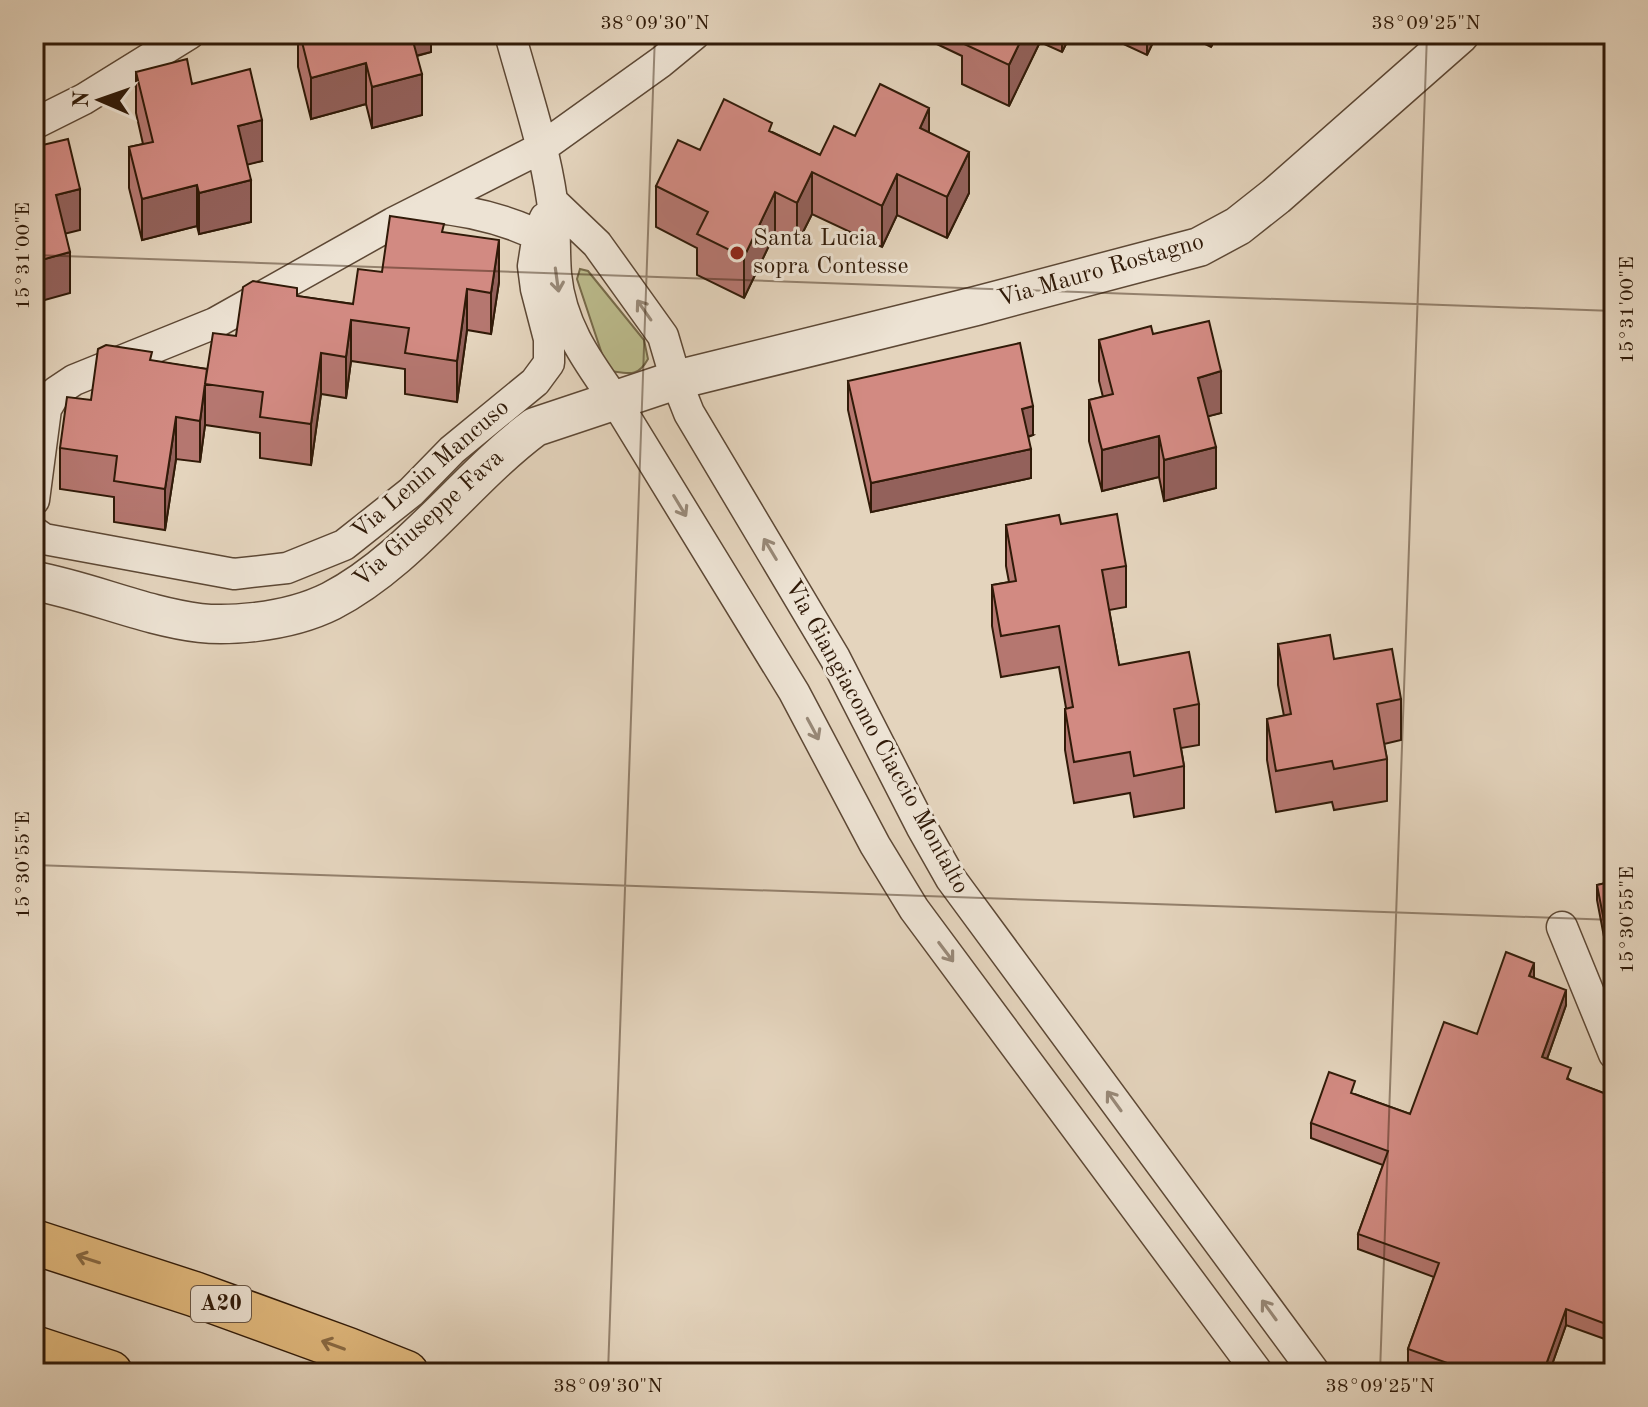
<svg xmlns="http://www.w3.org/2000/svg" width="1648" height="1407" font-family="'Old Standard TT',serif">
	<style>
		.green { fill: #bbbb8c; stroke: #766a4a; stroke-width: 2 }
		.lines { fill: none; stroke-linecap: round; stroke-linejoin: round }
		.minor-casing { stroke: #5d4835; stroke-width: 33 }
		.tertiary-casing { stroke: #5d4835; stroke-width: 41 }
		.motorway-casing { stroke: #301a08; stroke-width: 47 }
		.minor { stroke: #ede3d4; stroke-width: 30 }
		.tertiary { stroke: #ede3d4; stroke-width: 38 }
		.motorway { stroke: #e2ba7e; stroke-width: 44 }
		.wall { fill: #b57770; stroke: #301a08; stroke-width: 2 }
		.shaded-wall { fill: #93615b; stroke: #301a08; stroke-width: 2 }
		.building { fill: #d28a82; stroke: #301a08; stroke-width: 2 }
		.oneway { stroke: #988978 }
		.oneway2 { stroke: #896a43 }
		.ticks { fill: none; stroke: #301a08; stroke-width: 2; stroke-opacity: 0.45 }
		.poi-dot { fill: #8f2418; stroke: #ede3d4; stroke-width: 3 }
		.labels { text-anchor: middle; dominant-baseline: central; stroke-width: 6; stroke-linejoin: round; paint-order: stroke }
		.shield { fill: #ede3d4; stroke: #695645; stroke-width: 2 }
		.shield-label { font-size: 22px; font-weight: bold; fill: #301a08 }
		.poi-label { font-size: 24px; fill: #301a08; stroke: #ede3d4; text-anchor: start }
		.street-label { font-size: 24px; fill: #301a08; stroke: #ede3d4 }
		.neatline { fill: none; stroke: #301a08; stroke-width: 3 }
		.ticks-label { font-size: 20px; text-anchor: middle; fill: #301a08 }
	</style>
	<rect width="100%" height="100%" fill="#e4d4bd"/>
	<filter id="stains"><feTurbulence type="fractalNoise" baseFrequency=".0025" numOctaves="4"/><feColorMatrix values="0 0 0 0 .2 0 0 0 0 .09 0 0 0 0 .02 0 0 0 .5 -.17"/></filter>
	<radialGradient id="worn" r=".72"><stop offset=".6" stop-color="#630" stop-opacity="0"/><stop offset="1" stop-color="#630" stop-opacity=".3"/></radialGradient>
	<path class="green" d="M 580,269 L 588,271 L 644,340 L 648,359 C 638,377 630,374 611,371 L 605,363 L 577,279 Z"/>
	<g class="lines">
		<defs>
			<path id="minor" d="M 510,34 C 525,89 544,144 552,200 C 556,225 554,250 556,274 C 561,325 586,359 615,400 L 794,692 L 875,845 L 914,909 L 1258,1373
				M 34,124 L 84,99 L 189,34
				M 553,202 L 597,244 L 663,336 L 676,380 L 689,413 L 835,658 L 921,826 L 951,879 L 1315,1373
				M 426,207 C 471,210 515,222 554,243
				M 34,500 L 46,409 L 56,392 L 74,380 L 215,323 L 393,223 L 541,148 L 661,62 L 695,34
				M 34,532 L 44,539 L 234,574 L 287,568 L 344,545 L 411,492 L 452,450 L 535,382 L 549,363 L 549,339 L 536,289 L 533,266 L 538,234 L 545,218
				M 1562,927 L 1614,1054"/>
			<path id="tertiary" d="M 34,581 C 90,591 143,616 200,623 C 218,625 237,624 255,622 C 281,619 307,613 331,601 C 410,560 465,479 535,427 L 676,380 L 976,306 L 1199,247 L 1238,226 L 1276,196 L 1460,34"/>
			<path id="motorway" d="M 34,1242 L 194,1294 L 348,1350 L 406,1373
				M 34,1348 L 110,1373"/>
		</defs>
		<use href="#minor" class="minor-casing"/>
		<use href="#tertiary" class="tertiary-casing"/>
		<use href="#motorway" class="motorway-casing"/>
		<use href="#minor" class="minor"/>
		<use href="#tertiary" class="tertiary"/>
		<use href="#motorway" class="motorway"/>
	</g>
	<path class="wall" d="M 298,34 L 431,34 L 431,52 L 417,56 L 422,115 L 372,128 L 366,104 L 311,119 L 298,67 Z
		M 920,34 L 1071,34 L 1062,52 L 1040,42 L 1009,106 L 962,84 L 962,56 L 920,36 Z
		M 1102,34 L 1157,34 L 1147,55 Z
		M 1185,34 L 1218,34 L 1211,47 Z
		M 136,72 L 192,84 L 262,161 L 247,164 L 251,222 L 199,234 L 197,226 L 142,240 L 129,188 L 129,147 L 143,144 L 136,113 Z
		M 772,132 L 820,155 L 855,136 L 929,133 L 969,193 L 947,238 L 897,215 L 882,247 L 812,214 L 797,244 L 775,233 L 744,298 L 697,275 L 697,248 L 656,227 L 656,186 L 700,150 Z
		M 444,233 L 499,282 L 491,334 L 467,330 L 457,402 L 405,394 L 405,369 L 351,361 L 346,398 L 321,394 L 311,465 L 260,458 L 260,433 L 205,425 L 200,462 L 176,459 L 165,530 L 114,522 L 114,497 L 60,489 L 60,448 L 91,400 L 152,361 L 207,369 L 236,336 L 297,296 L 353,304 L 382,272 Z
		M 1153,334 L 1221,413 L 1208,416 L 1216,488 L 1164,501 L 1159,477 L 1102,491 L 1089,441 L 1089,400 L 1103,397 L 1099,381 L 1099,340 Z
		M 848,381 L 1033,435 L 1028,437 L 1031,478 L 871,512 L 848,410 Z
		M 1061,524 L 1126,566 L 1126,607 L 1109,610 L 1119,665 L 1199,704 L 1199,745 L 1181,748 L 1184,766 L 1184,808 L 1134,817 L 1130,793 L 1074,803 L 1065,750 L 1065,709 L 1066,708 L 1059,667 L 1001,677 L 992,626 L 992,585 L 1009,582 L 1006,566 L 1006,525 Z
		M 1278,644 L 1334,659 L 1401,699 L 1401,740 L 1384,744 L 1387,759 L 1387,801 L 1334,810 L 1332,802 L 1276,812 L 1267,760 L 1267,719 L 1284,716 L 1278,685 Z
		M 1614,881 L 1614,940 L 1605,942 L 1597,900 L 1597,885 Z
		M 1534,978 L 1566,1005 L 1547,1059 L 1571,1081 L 1614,1097 L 1614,1158 L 1609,1173 L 1611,1187 L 1614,1188 L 1614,1373 L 1613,1342 L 1566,1325 L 1549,1373 L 1432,1373 L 1408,1364 L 1408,1349 L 1434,1277 L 1358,1249 L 1358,1234 L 1383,1165 L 1311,1138 L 1311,1123 L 1355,1094 L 1410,1114 L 1477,1034 Z"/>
	<path class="shaded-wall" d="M 407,34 L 431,34 L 431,52 L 407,58 Z
		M 1024,34 L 1040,34 L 1040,42 L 1009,106 L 1009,65 Z
		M 1062,34 L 1071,34 L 1062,52 Z
		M 1147,34 L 1157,34 L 1147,55 Z
		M 1211,34 L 1218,34 L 1211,47 Z
		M 366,63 L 366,104 L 311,119 L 311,78 Z
		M 422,74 L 422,115 L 372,128 L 372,87 Z
		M 929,108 L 929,149 L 920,128 Z
		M 262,120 L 262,161 L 238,167 L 238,126 Z
		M 969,152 L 969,193 L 947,238 L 947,197 Z
		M 812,172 L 812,214 L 797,244 L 797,203 Z
		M 897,174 L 897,215 L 882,247 L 882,206 Z
		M 251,180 L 251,222 L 199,234 L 199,193 Z
		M 197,185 L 197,226 L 142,240 L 142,199 Z
		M 80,189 L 80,230 L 56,236 L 56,195 Z
		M 775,192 L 775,233 L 744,298 L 744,257 Z
		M 499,240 L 499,282 L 491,334 L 491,293 Z
		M 70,252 L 70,293 L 34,303 L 34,262 Z
		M 467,289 L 467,330 L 457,402 L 457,361 Z
		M 351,320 L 351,361 L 346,398 L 346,357 Z
		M 321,353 L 321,394 L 311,465 L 311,424 Z
		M 1221,371 L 1221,413 L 1198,419 L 1198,378 Z
		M 205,384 L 205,425 L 200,462 L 200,421 Z
		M 1033,406 L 1033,435 L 1022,438 L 1022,409 Z
		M 176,417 L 176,459 L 165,530 L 165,489 Z
		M 1159,436 L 1159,477 L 1102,491 L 1102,450 Z
		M 1216,447 L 1216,488 L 1164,501 L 1164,460 Z
		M 1031,449 L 1031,478 L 871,512 L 871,483 Z
		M 1614,924 L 1614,940 L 1605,942 L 1605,926 Z
		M 1534,963 L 1534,978 L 1529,976 Z
		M 1566,990 L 1566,1005 L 1542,1073 L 1542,1057 Z
		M 1614,1143 L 1614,1158 L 1604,1187 L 1604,1172 Z
		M 1566,1309 L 1566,1325 L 1549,1373 L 1543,1373 Z"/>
	<path class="building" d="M 300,34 L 411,34 L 422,74 L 372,87 L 366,63 L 311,78 Z
		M 966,34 L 1024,34 L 1009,65 L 962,43 Z
		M 187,59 L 192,84 L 250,69 L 262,120 L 238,126 L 251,180 L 199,193 L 197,185 L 142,199 L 129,147 L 153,142 L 136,72 Z
		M 880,84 L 929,108 L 920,128 L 969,152 L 947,197 L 897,174 L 882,206 L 812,172 L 797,203 L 775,192 L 744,257 L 697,234 L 708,212 L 656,186 L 678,140 L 700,150 L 724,99 L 772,123 L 769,131 L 820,155 L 834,126 L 855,136 Z
		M 68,139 L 80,189 L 56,195 L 70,252 L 34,262 L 34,147 Z
		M 390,216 L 444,224 L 442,232 L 499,240 L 491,293 L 467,289 L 457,361 L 405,353 L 409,328 L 351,320 L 346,357 L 321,353 L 311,424 L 260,417 L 263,392 L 205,384 L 213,333 L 236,336 L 243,287 L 253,281 L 297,288 L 297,296 L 353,304 L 358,269 L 382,272 Z
		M 1209,321 L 1221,371 L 1198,378 L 1216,447 L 1164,460 L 1159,436 L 1102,450 L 1089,400 L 1113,394 L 1099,340 L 1151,326 L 1153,334 Z
		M 1020,343 L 1033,406 L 1022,409 L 1031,449 L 871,483 L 848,381 Z
		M 106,345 L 152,352 L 150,360 L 207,369 L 200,421 L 176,417 L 165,489 L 114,481 L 117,456 L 60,448 L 67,397 L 91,400 L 98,349 Z
		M 1117,514 L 1126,566 L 1102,570 L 1119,665 L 1189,652 L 1199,704 L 1174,709 L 1184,766 L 1134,776 L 1130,752 L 1074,762 L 1065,709 L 1073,707 L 1059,626 L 1001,636 L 992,585 L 1016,581 L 1006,525 L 1059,515 L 1061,524 Z
		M 1330,635 L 1334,659 L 1392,649 L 1401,699 L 1377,704 L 1387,759 L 1334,769 L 1332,761 L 1276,771 L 1267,719 L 1291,714 L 1278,644 Z
		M 1614,881 L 1614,924 L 1605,926 L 1597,885 Z
		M 1506,952 L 1534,963 L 1529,976 L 1566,990 L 1542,1057 L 1571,1068 L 1567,1079 L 1614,1097 L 1614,1143 L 1604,1172 L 1611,1174 L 1606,1185 L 1614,1188 L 1614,1327 L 1566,1309 L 1543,1373 L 1475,1373 L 1408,1349 L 1439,1263 L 1358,1234 L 1388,1151 L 1311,1123 L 1329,1072 L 1355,1081 L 1351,1093 L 1410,1114 L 1444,1022 L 1477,1034 Z
		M 1614,1340 L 1614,1373 L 1602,1373 Z"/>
	<defs><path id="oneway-shaft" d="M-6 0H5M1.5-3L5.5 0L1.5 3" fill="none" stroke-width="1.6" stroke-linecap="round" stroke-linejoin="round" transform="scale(2)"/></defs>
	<g class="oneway">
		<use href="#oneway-shaft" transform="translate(557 280) rotate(82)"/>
		<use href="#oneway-shaft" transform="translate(644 310) rotate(-125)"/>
		<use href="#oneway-shaft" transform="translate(680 506) rotate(59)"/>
		<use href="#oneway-shaft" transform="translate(770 549) rotate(-121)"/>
		<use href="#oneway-shaft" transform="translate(813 729) rotate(62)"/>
		<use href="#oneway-shaft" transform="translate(946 952) rotate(53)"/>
		<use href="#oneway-shaft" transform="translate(1114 1101) rotate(-126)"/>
		<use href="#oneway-shaft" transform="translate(1269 1310) rotate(-126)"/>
	</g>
	<g class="oneway2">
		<use href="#oneway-shaft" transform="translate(88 1259) rotate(-162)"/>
		<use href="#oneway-shaft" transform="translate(333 1345) rotate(-160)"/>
	</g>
	<path class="ticks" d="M 34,255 L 1614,311M 34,865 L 1614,920M 608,1373 L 655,34M 1380,1373 L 1427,34"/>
	<circle class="poi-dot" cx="737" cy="253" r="8"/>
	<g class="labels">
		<rect class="shield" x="191" y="1286" width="60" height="36" rx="6"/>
		<g class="shield-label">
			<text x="221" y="1304">A20</text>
		</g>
		<g class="poi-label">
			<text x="753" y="239">Santa Lucia<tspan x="753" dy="28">sopra Contesse</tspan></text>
		</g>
		<g class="street-label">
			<text transform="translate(1101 271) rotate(-16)">Via Mauro Rostagno</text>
			<text transform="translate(431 470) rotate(-41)">Via Lenin Mancuso</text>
			<text transform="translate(429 519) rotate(-42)">Via Giuseppe Fava</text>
			<text transform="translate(876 737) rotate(61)">Via Giangiacomo Ciaccio Montalto</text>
		</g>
	</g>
	<rect width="1648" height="1407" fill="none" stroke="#e4d4bd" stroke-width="88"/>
	<g transform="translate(100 100) rotate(272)" stroke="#ede3d4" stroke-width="6" paint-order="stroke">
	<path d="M0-6L14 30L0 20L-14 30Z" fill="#301a08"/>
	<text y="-12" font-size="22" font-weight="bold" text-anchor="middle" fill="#301a08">N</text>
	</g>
	<rect x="44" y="44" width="1560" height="1319" class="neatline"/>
	<g class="ticks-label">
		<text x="655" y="29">38°09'30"N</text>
		<text x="1426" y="29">38°09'25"N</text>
		<text transform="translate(22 256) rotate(-90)" y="7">15°31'00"E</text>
		<text transform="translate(1626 310) rotate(-90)" y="7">15°31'00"E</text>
		<text transform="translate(22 865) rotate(-90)" y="7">15°30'55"E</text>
		<text transform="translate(1626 920) rotate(-90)" y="7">15°30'55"E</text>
		<text x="608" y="1392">38°09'30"N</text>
		<text x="1380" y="1392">38°09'25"N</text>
	</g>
	<rect width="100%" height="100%" filter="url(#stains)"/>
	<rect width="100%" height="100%" fill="url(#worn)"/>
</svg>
